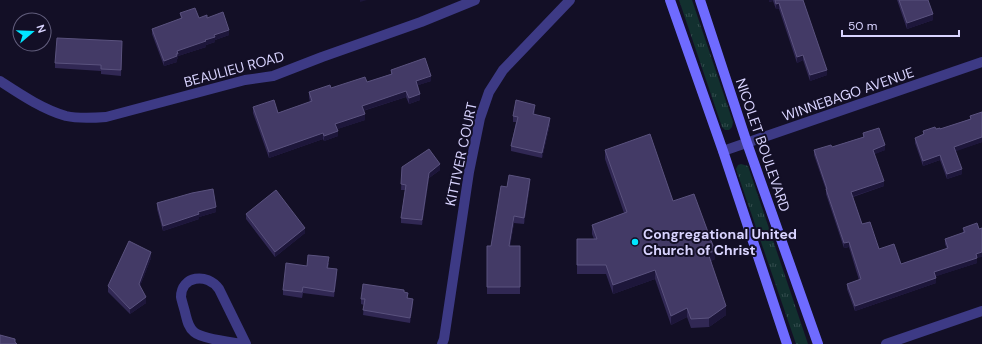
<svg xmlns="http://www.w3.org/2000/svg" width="982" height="344" font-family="'DM Sans',sans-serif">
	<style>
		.grass { fill: url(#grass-tufts) }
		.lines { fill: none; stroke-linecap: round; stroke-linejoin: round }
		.street { stroke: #3d3a85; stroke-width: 10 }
		.secondary { stroke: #6f6bff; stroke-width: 10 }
		.wall { fill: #312854 }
		.shaded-wall { fill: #1d163a }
		.building { fill: #433a66; stroke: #5a527e }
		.poi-dot { fill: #00e5ff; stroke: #130f26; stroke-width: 1.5 }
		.labels { text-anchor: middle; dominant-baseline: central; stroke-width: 4; stroke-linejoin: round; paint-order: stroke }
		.street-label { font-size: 14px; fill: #d9d4ff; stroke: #130f26 }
		.poi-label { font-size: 14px; font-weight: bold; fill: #d9d4ff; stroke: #130f26; text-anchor: start }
	</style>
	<defs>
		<pattern id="grass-tufts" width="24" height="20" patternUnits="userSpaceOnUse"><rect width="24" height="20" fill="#12302f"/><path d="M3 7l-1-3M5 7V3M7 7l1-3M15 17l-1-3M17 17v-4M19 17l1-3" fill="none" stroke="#344d4e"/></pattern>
	</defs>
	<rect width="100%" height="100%" fill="#130f26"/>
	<path class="grass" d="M 679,0 L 692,0 L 733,122 L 732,127 L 729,130 L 725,130 L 722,127 Z
		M 741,164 L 748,166 L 808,344 L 796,344 L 736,169 L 738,165 Z"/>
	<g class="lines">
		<path class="street" d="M 0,81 C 20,94 42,109 66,116 C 79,119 93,118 106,117 L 245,80 L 273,76 L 322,57 L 421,22 L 475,0
			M 723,151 L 982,62
			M 242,344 C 231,342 202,339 194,332 C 188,327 187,320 185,312 C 184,308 182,302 181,297 C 181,276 207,272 219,289 L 246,344
			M 442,344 L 444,339 L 469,172 L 480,118 L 489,92 L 503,70 L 570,0
			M 886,344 L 982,311"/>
		<path class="secondary" d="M 670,0 L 723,151 L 787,344
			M 700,0 L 747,143 L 818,344"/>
	</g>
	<path class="wall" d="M 769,0 L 803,0 L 827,75 L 810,81 L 803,60 L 797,63 L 779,9 L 776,9 L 773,1 L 769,2 Z
		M 897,0 L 928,0 L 933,20 L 907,29 Z
		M 180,13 L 199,18 L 207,18 L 229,35 L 215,40 L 215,42 L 206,45 L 206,47 L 178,56 L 178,59 L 177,59 L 177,62 L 164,66 L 152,34 L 152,29 L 181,19 Z
		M 122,47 L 121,76 L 101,74 L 101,71 L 55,68 L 55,63 Z
		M 391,70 L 431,81 L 418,85 L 420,100 L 409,104 L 406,97 L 363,111 L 365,120 L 337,129 L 338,136 L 324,141 L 323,139 L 269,158 L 253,113 L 253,107 L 278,113 L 310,102 L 309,97 L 309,92 L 367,82 L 391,74 Z
		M 535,110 L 534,115 L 550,124 L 542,158 L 511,151 L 511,146 L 516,122 L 513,122 L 513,116 Z
		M 970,116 L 982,142 L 955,151 L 962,174 L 947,179 L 940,160 L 923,166 L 915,143 L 915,138 L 923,135 L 923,131 L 940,129 L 970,119 Z
		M 863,133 L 885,150 L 874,154 L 884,186 L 853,197 L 862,224 L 879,249 L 901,264 L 947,249 L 945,244 L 945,239 L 963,233 L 963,228 L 977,258 L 977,263 L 936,276 L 936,283 L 855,311 L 847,289 L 847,284 L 859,280 L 849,247 L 844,248 L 826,194 L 826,190 L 814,155 L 814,150 L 832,147 L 863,137 Z
		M 605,150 L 673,201 L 715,259 L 711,261 L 726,315 L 709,327 L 691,328 L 687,317 L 671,325 L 655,279 L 613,294 L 606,274 L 577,274 L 577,239 L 594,239 L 592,234 L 592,225 L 624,213 L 605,159 Z
		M 402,167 L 440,170 L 429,178 L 422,225 L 401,223 L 401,218 L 405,190 L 401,190 Z
		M 530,185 L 524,224 L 514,223 L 510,246 L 520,246 L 520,294 L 487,294 L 487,246 L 491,246 L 507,187 Z
		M 157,203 L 216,212 L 199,217 L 199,219 L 163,231 L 157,209 Z
		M 246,214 L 305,233 L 275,257 L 246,219 Z
		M 151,258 L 140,286 L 146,303 L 130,314 L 108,292 L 108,286 Z
		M 329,263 L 328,268 L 337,275 L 334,297 L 303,293 L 302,298 L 283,295 L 283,290 L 307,266 Z
		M 404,293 L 413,304 L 410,323 L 363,315 L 364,305 L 361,304 L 361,299 Z"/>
	<path class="shaded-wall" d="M 360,0 L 367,0 L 360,2 Z
		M 769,0 L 773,0 L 773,1 L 769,2 Z
		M 779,3 L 779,9 L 776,9 L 776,4 Z
		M 933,14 L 933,20 L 907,29 L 907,23 Z
		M 229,30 L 229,35 L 215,40 L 215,42 L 206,45 L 206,47 L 178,56 L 178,59 L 177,59 L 177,62 L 164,66 L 164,61 L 176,54 L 177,51 L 205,40 L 214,35 Z
		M 803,55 L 803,60 L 797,63 L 797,57 Z
		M 827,70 L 827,75 L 810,81 L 810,75 Z
		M 431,76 L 431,81 L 416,86 L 416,81 Z
		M 406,91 L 406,97 L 362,111 L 362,106 Z
		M 420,94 L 420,100 L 409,104 L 409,98 Z
		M 535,105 L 535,110 L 533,120 L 533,114 Z
		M 365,114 L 365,120 L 335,130 L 335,124 Z
		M 550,118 L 550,124 L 542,158 L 542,153 Z
		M 338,131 L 338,136 L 324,141 L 324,136 Z
		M 323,133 L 323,139 L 269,158 L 269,152 Z
		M 982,137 L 982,142 L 954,152 L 954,147 Z
		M 885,145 L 885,150 L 873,155 L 873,150 Z
		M 940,155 L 940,160 L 923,166 L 923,161 Z
		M 440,164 L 440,170 L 429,178 L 422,225 L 422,220 L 429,173 Z
		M 962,169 L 962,174 L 947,179 L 947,174 Z
		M 530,179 L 530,185 L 524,224 L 524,218 Z
		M 884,181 L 884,186 L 851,197 L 851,192 Z
		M 216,207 L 216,212 L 199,217 L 199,219 L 163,231 L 163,226 L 198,212 Z
		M 514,216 L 514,223 L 509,253 L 509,246 Z
		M 305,228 L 305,233 L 275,257 L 275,252 Z
		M 849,242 L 849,247 L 844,248 L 844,243 Z
		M 715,251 L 715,259 L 708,262 L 708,253 Z
		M 151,252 L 151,258 L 139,289 L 139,284 Z
		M 982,252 L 982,257 L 977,258 L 977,263 L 934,277 L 934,272 Z
		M 337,269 L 337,275 L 334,297 L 334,292 Z
		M 655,270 L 655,279 L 613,294 L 613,285 Z
		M 936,278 L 936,283 L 855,311 L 855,306 Z
		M 146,297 L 146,303 L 130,314 L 130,309 Z
		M 413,299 L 413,304 L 410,323 L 410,318 Z
		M 726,306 L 726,315 L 709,327 L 709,318 Z
		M 687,308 L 687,317 L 671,325 L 671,316 Z"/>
	<path class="building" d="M 775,0 L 803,0 L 827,70 L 810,75 L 803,55 L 797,57 L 779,3 L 776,4 Z
		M 899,0 L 928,0 L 933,14 L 907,23 Z
		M 195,8 L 199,18 L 207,15 L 207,18 L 223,12 L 229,30 L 214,35 L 215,37 L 205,40 L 206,41 L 177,51 L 178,54 L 176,54 L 177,56 L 164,61 L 152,29 L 182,18 L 180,13 Z
		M 57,38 L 122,41 L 121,70 L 101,69 L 101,65 L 55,63 Z
		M 425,58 L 431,76 L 416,81 L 420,94 L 409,98 L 406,91 L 362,106 L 365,114 L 335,124 L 338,131 L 324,136 L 323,133 L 269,152 L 253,107 L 274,100 L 278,113 L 312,101 L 309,92 L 330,85 L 331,88 L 365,77 L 367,82 L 392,74 L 391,70 Z
		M 516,100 L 535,105 L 533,114 L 550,118 L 542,153 L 511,146 L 518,117 L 513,116 Z
		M 982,112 L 982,137 L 954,147 L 962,169 L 947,174 L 940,155 L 923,161 L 915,138 L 924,134 L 923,131 L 935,127 L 936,129 L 940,128 L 940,129 L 971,119 L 970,116 Z
		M 879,128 L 885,145 L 873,150 L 884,181 L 851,192 L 862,224 L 870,222 L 879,249 L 894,244 L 901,264 L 948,248 L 945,239 L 965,232 L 963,228 L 977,223 L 979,229 L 982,228 L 982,252 L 976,254 L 977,258 L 934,272 L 936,278 L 855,306 L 847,284 L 861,279 L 849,242 L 844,243 L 826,189 L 827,189 L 814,150 L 831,145 L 832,147 L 864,137 L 863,133 Z
		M 650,134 L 673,201 L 694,194 L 715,251 L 708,253 L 726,306 L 709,318 L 691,319 L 687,308 L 671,316 L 655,270 L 613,285 L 606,265 L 577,265 L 577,239 L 597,239 L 592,225 L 627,212 L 605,150 Z
		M 429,149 L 440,164 L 429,173 L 422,220 L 401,218 L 406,185 L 401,184 L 402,167 Z
		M 509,175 L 530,179 L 524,218 L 514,216 L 509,246 L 520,246 L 520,287 L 487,287 L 487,246 L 491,246 L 501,186 L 507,187 Z
		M 213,189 L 216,207 L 198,212 L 199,214 L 163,226 L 157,203 L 192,193 Z
		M 276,190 L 305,228 L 275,252 L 246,214 Z
		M 129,241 L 151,252 L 139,284 L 146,297 L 130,309 L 108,286 Z
		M 308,255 L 329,257 L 327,268 L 337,269 L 334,292 L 303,287 L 302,292 L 283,290 L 286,263 L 307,266 Z
		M 363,284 L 404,290 L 404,292 L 408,293 L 407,298 L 413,299 L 410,318 L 363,310 L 365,299 L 361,299 Z
		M 0,335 L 15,339 L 15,342 L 17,344 L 0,344 Z"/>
	<circle class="poi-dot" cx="635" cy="242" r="4"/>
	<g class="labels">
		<g class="street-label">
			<text transform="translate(234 69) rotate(-15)">BEAULIEU ROAD</text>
			<text transform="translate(848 94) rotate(-19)">WINNEBAGO AVENUE</text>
			<text transform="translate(763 145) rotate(71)">NICOLET BOULEVARD</text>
			<text transform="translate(461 154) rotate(-78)">KITTIVER COURT</text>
		</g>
		<g class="poi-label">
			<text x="643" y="234">Congregational United<tspan x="643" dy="16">Church of Christ</tspan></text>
		</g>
	</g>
	<g transform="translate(32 32) rotate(71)"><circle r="19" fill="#130f26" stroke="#625e7d"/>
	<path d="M0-3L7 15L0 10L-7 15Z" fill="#00e5ff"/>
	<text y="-6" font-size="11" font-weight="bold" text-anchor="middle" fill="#d9d4ff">N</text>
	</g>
	<path d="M842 30v6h117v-6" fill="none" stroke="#d9d4ff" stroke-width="2"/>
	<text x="848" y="30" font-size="12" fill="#d9d4ff" stroke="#130f26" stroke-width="3" paint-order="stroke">50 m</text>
</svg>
